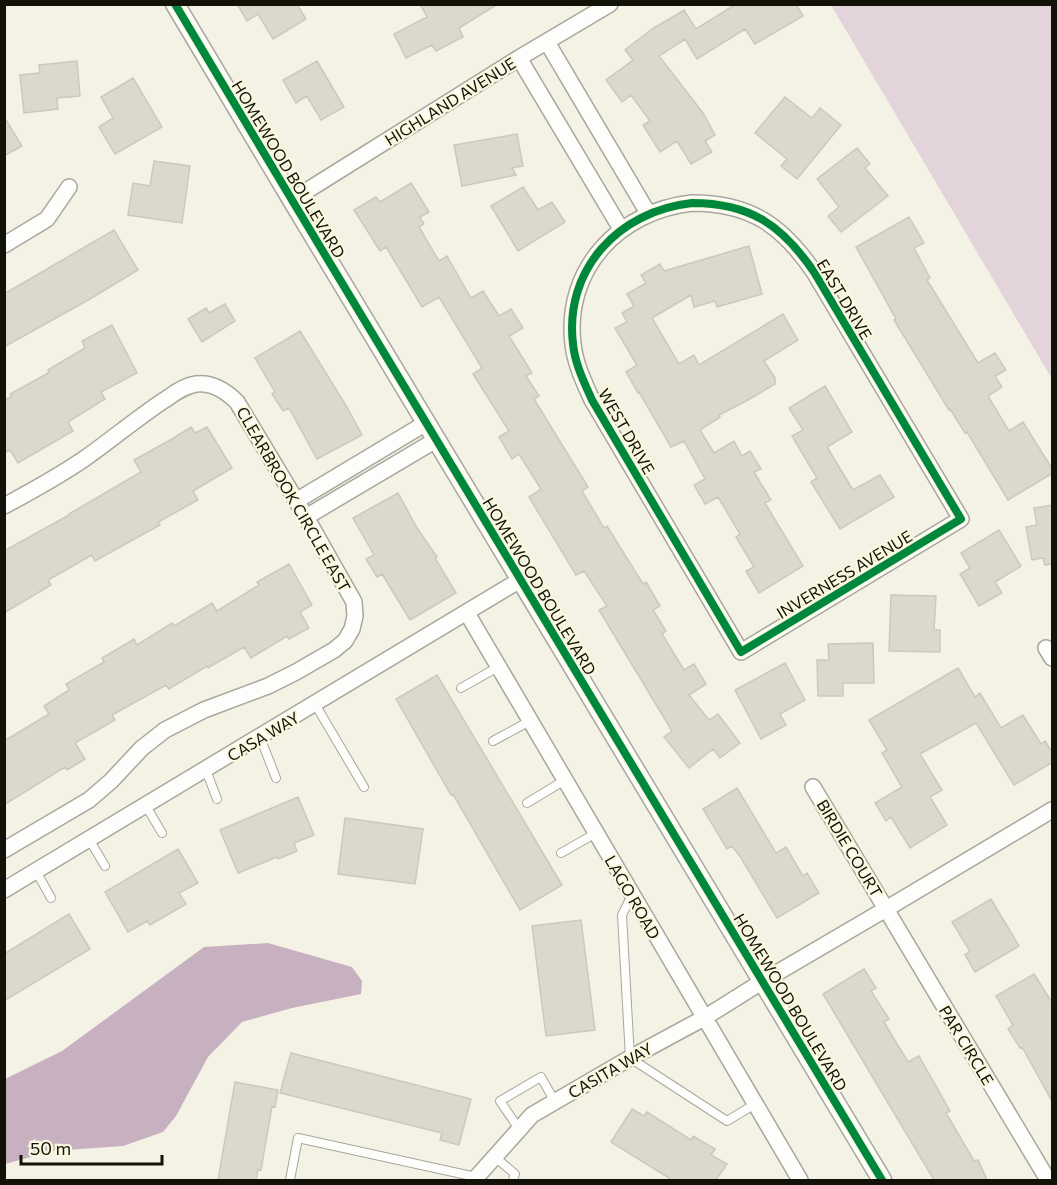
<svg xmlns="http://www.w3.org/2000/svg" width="1057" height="1185" font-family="Commissioner,sans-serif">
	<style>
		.green { fill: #e3d3da }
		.water { fill: #c7b1c0 }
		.building { fill: #dad9cb; stroke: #cbc9be; stroke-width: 1.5 }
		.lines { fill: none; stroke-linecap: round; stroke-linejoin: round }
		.service-casing { stroke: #a8a79c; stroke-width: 10 }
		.minor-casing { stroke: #a8a79c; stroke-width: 18 }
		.tertiary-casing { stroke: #a8a79c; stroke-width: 21 }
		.service { stroke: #fdfdfb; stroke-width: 8 }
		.minor { stroke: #fdfdfb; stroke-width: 15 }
		.tertiary { stroke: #fdfdfb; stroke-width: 18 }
		.cycleway-casing { stroke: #faf8de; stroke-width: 11 }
		.cycleway { stroke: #00873e; stroke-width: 8 }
		.labels { text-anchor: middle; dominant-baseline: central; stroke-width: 4.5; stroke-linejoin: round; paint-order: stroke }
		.street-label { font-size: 16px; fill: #131209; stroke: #faf8de }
	</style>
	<rect width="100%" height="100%" fill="#f4f2e4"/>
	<path class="green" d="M 831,5 L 1052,5 L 1052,379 Z"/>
	<path class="water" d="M 268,943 L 352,967 L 362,981 L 361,994 L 292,1008 L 242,1022 L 208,1057 L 176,1116 L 163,1132 L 123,1146 L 53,1151 L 5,1164 L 5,1079 L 62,1051 L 204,947 Z"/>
	<path class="building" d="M 237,4 L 297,4 L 306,19 L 273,39 L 258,14 L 247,21 Z
		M 420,4 L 498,4 L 459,28 L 463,37 L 436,51 L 432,45 L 406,58 L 394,34 L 427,17 Z
		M 736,4 L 796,4 L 803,16 L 755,44 L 745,29 L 697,59 L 685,39 L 659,56 L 703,113 L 715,135 L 705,141 L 712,152 L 691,164 L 677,141 L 660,152 L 643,125 L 650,121 L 631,95 L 622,102 L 606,80 L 633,60 L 625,50 L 652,29 L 684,10 L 696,29 Z
		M 77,61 L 80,96 L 57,98 L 58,109 L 24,113 L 20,75 L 40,73 L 39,65 Z
		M 317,61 L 344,107 L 321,120 L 307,96 L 296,103 L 283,80 Z
		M 133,78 L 162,127 L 115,154 L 99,127 L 113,118 L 101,97 Z
		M 785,97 L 812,118 L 820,108 L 841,125 L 797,179 L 781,166 L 787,159 L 755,133 Z
		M 4,117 L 22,146 L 4,156 Z
		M 517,134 L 523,166 L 512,168 L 516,175 L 462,186 L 454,145 Z
		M 857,148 L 870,164 L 865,168 L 888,196 L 841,232 L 828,216 L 839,207 L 817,179 Z
		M 154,161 L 190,166 L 182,223 L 128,215 L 133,183 L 150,186 Z
		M 411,183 L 429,212 L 420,217 L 424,224 L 419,227 L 439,261 L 447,256 L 471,298 L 483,291 L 499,316 L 511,309 L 523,328 L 509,336 L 532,373 L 526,376 L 539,396 L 534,399 L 588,487 L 582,491 L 604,528 L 607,526 L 643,584 L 646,582 L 660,606 L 653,610 L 666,631 L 662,634 L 684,670 L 694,664 L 706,684 L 689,695 L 709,720 L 718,714 L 740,743 L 720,758 L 713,749 L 689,768 L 664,737 L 672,731 L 599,610 L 607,606 L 584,571 L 576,575 L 529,497 L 541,489 L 519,454 L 512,459 L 499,437 L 509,431 L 473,374 L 482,368 L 439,297 L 422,307 L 386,247 L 380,251 L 354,210 L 376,197 L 380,202 Z
		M 523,187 L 538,210 L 552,202 L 565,222 L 518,251 L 491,206 Z
		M 909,217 L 924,243 L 914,248 L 930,278 L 927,280 L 978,363 L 995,353 L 1006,370 L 995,376 L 1002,387 L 988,396 L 1009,431 L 1023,422 L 1053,470 L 1053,473 L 1008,500 L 967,432 L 965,433 L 950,409 L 949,410 L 894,320 L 896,319 L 856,247 Z
		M 114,230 L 138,270 L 90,299 L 4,347 L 4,294 Z
		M 749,246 L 762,294 L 717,307 L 715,301 L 694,307 L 691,295 L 652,318 L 679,364 L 694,355 L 699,365 L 783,314 L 798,340 L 764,361 L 775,378 L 775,384 L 748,400 L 719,415 L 720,417 L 700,430 L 714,453 L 734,441 L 742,456 L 750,451 L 761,469 L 754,472 L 771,500 L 765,503 L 803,566 L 759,593 L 746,571 L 754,567 L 736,537 L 740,534 L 718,497 L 705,504 L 694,485 L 705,479 L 684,441 L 671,447 L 639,392 L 638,393 L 626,372 L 637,365 L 615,328 L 627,322 L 622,313 L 634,306 L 627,294 L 646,283 L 641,275 L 660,264 L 664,271 Z
		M 225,304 L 235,321 L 202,342 L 188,319 L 206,308 L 209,313 Z
		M 112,325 L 137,373 L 101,392 L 105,399 L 68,422 L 73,431 L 18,463 L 10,450 L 4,453 L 4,400 L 11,397 L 10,394 L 50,372 L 48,370 L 85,348 L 82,341 Z
		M 300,331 L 347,407 L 362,435 L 317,459 L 289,408 L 283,411 L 272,394 L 275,392 L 255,358 Z
		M 825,386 L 852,432 L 827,447 L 853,490 L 880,475 L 894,497 L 840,529 L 811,482 L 817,478 L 792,436 L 803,430 L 789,408 Z
		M 191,427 L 195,433 L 207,427 L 232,468 L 193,491 L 198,500 L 158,522 L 160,525 L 95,561 L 92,555 L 48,580 L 51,585 L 4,613 L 4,551 L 69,515 L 69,514 L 141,472 L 134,460 L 172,439 Z
		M 398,493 L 417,528 L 437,557 L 435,558 L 456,593 L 410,620 L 382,574 L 377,577 L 366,559 L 374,555 L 353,518 Z
		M 1053,505 L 1053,564 L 1045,565 L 1043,558 L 1032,560 L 1026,527 L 1037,525 L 1034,508 Z
		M 999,530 L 1021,566 L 995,582 L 1002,593 L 979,606 L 960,574 L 970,568 L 961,553 Z
		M 289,564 L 312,605 L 300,612 L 309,628 L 289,639 L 287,636 L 251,658 L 244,647 L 208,668 L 207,666 L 169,689 L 166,685 L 112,715 L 115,720 L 75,743 L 85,759 L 67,770 L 65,767 L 4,805 L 4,741 L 49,714 L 44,706 L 69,690 L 66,684 L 104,662 L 102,658 L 134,639 L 137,645 L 172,623 L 174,626 L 212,603 L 217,611 L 259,585 L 257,582 Z
		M 891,595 L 936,596 L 934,630 L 940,630 L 940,652 L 889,651 Z
		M 873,643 L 874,683 L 843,683 L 843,696 L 818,696 L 817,660 L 829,660 L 828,644 Z
		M 785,663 L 805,700 L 780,714 L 786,725 L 761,739 L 735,690 Z
		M 958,668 L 975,697 L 980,693 L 1001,728 L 1023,715 L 1041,744 L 1045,741 L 1053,753 L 1053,762 L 1014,785 L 976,723 L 920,754 L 942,790 L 930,797 L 947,825 L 910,848 L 891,817 L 886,821 L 875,803 L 902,787 L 882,753 L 887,750 L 869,720 Z
		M 437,675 L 562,885 L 520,910 L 453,794 L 451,795 L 396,699 Z
		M 737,788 L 776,853 L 786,847 L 803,876 L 807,873 L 819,893 L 777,918 L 741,858 L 732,846 L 727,849 L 703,809 Z
		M 298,797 L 314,835 L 294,843 L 297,851 L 278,859 L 277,857 L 238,873 L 220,830 Z
		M 345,818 L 423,829 L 415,884 L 338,874 Z
		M 178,849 L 198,883 L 179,893 L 186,904 L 150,925 L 147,921 L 128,932 L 105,892 Z
		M 991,899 L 1019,946 L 975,972 L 965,955 L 970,951 L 952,922 Z
		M 69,914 L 90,949 L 4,1001 L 4,954 Z
		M 581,920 L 595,1030 L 546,1036 L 532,926 Z
		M 864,969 L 876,988 L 871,991 L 889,1019 L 884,1022 L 908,1062 L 919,1056 L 950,1111 L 946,1113 L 974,1161 L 978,1160 L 987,1180 L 934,1180 L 823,994 Z
		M 1034,974 L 1053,1004 L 1053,1103 L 1022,1047 L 1020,1048 L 1008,1029 L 1013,1025 L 996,996 Z
		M 291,1053 L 471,1099 L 459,1145 L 440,1140 L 442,1133 L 280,1093 Z
		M 235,1082 L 278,1090 L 275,1107 L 272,1106 L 261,1170 L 258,1169 L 256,1180 L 218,1180 Z
		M 632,1109 L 644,1116 L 647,1112 L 691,1140 L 693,1136 L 715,1149 L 711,1155 L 727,1164 L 716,1180 L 672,1180 L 611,1142 Z"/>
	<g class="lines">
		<defs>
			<path id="service" d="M 461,688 L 498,667
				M 315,704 L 364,787
				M 260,737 L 276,778
				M 493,741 L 530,721
				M 206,770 L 217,799
				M 527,803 L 565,780
				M 146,806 L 162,833
				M 89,839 L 105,866
				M 561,853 L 596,833
				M 36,871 L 51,898
				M 632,895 L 622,915 L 630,1058 L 727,1121 L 755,1104
				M 519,1129 L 500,1101 L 541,1077 L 555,1102
				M 495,1157 L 515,1174 L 513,1180
				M 290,1180 L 298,1138 L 476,1177"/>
			<path id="minor" d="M 547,42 L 648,213
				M 519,58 L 621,229
				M 292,200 L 519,58 L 610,4
				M 692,203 C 750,203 782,225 814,272 L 961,519 L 741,652 L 592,400 C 584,382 575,364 573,344 C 564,269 619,211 692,203 Z
				M 4,245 L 47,219 L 69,187
				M 296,501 L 426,423
				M 4,506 C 32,491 59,476 84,459 C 111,440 136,419 163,401 C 174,394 183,386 196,384 C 212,382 226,391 237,402 L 306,517 L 354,602 L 355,616 L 352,629 L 345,641 L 334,650 L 296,672 L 268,686 L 204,710 L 165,730 L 142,748 L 111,781 L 89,800 L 4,850
				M 306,517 L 436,440
				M 467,613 L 800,1180
				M 1046,648 L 1052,658
				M 813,787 L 1048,1180
				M 4,890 L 520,580
				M 474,1180 L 532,1115 L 630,1058 L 704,1018 L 763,981 L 886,909 L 1052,810"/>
			<path id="tertiary" d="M 175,4 L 292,200 L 882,1180"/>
		</defs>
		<use href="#service" class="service-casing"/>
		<use href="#minor" class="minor-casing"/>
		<use href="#tertiary" class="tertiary-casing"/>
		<use href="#service" class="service"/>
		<use href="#minor" class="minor"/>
		<use href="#tertiary" class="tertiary"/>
		<defs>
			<path id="cycleway" d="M 175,4 L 292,200 L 882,1180
				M 692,203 C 750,203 782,225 814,272 L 961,519 L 741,652 L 592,400 C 584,382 575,364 573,344 C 564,269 619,211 692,203 Z"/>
		</defs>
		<use href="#cycleway" class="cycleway-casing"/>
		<use href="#cycleway" class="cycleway"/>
	</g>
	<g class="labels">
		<g class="street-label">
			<text transform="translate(450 101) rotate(-32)">HIGHLAND AVENUE</text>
			<text transform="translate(289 169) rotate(59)">HOMEWOOD BOULEVARD</text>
			<text transform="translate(845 299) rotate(59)">EAST DRIVE</text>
			<text transform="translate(627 431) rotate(60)">WEST DRIVE</text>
			<text transform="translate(294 499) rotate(60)">CLEARBROOK CIRCLE EAST</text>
			<text transform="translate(844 574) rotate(-31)">INVERNESS AVENUE</text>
			<text transform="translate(540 586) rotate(59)">HOMEWOOD BOULEVARD</text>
			<text transform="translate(263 736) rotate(-31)">CASA WAY</text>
			<text transform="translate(850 848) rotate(59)">BIRDIE COURT</text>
			<text transform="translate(633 897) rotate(60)">LAGO ROAD</text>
			<text transform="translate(791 1002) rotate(59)">HOMEWOOD BOULEVARD</text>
			<text transform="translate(967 1045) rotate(59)">PAR CIRCLE</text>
			<text transform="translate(610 1070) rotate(-30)">CASITA WAY</text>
		</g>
	</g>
	<rect width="1057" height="1185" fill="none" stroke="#131209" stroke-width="12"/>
	<path d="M21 1155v9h141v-9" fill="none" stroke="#131209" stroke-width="3"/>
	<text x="30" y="1155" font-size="18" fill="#131209" stroke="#faf8de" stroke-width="4.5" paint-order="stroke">50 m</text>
</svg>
